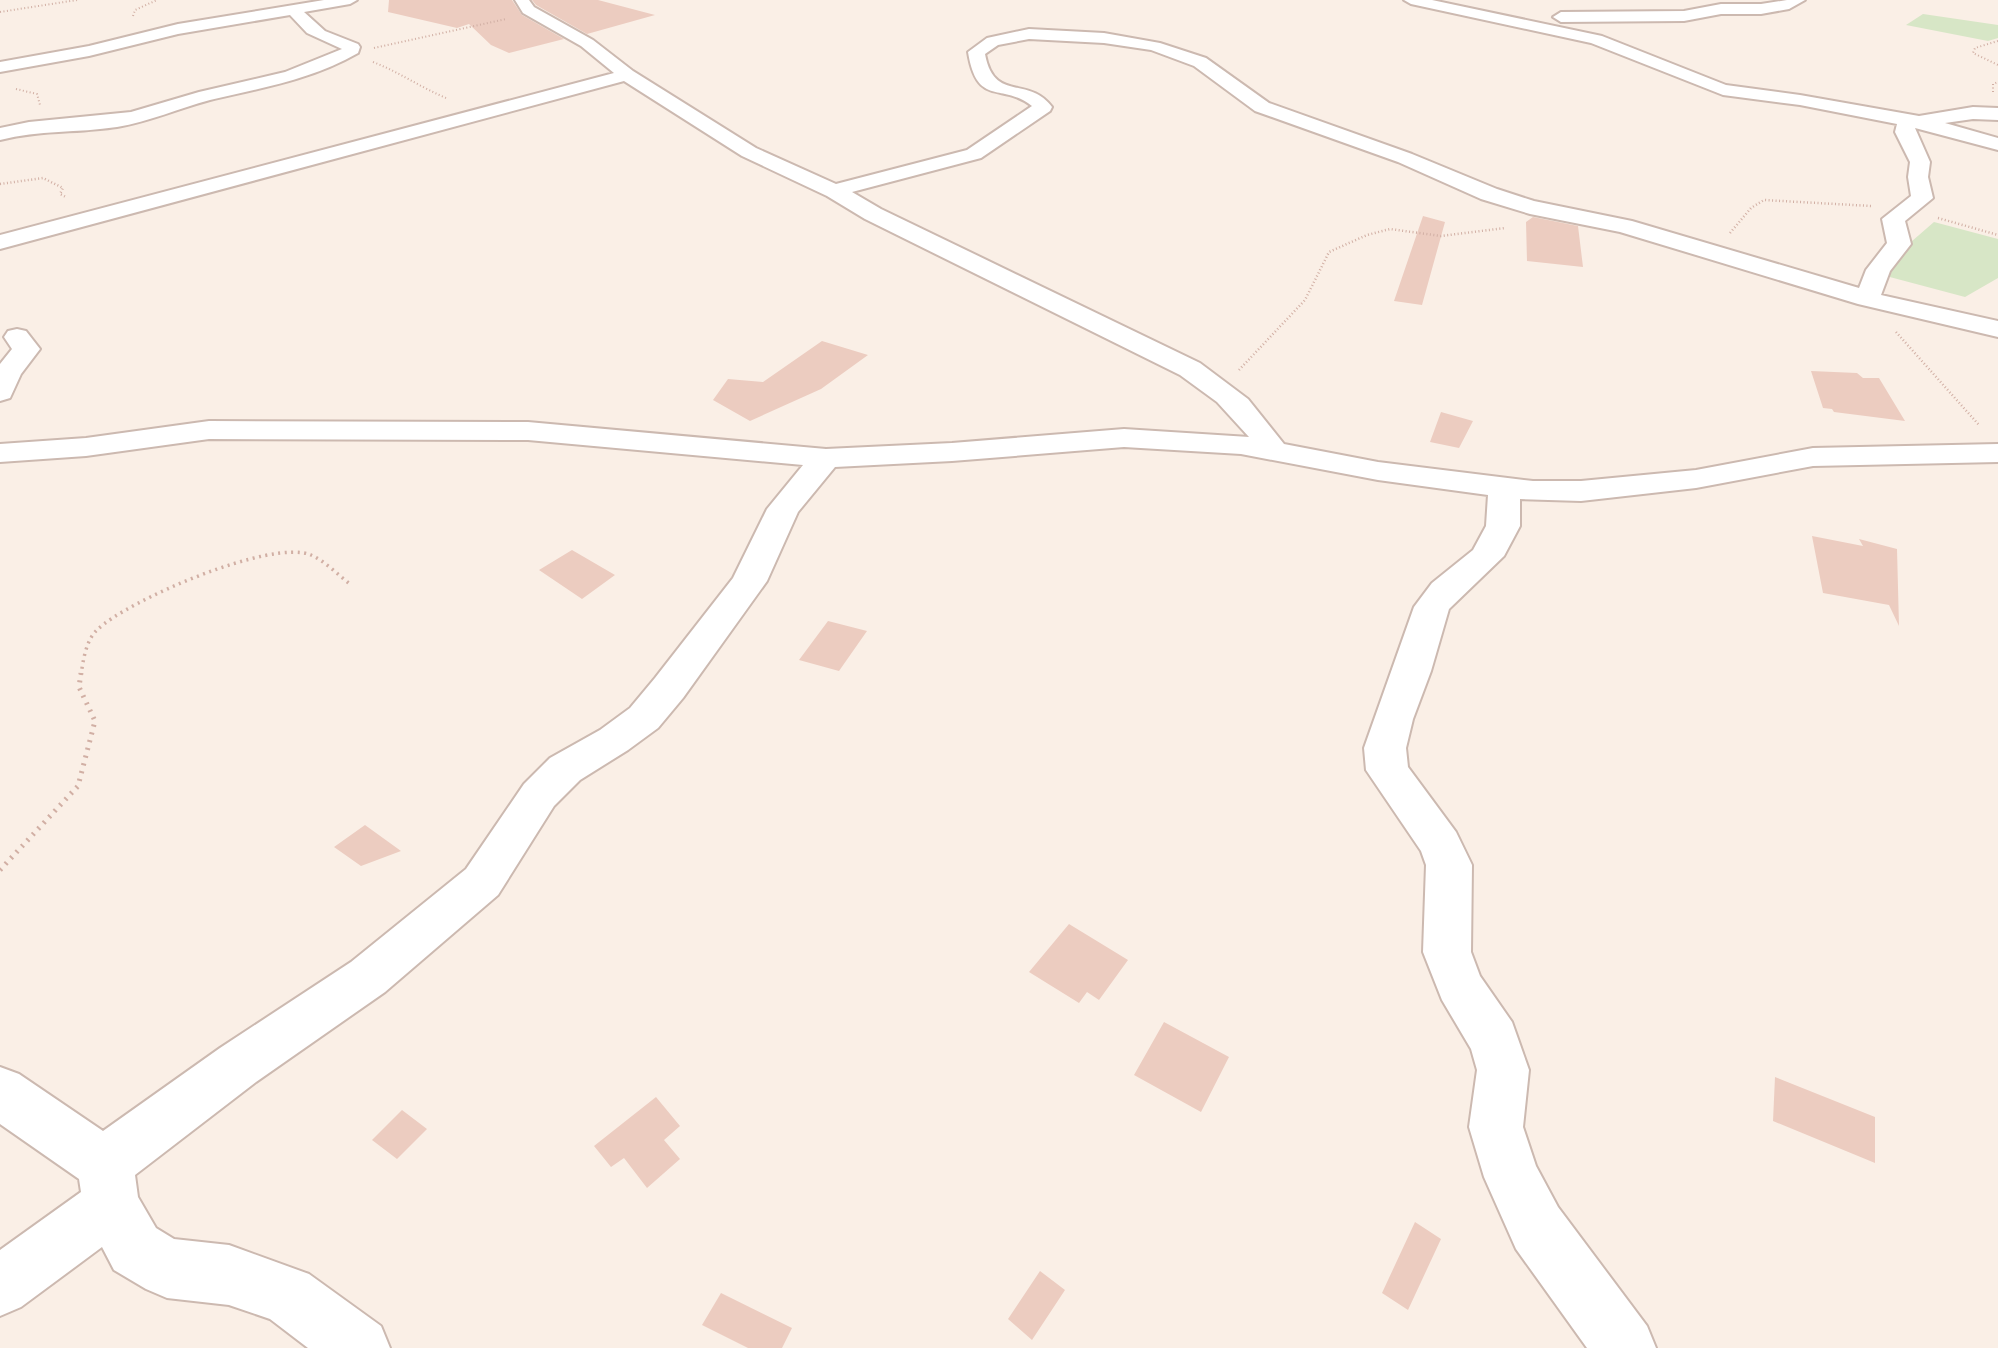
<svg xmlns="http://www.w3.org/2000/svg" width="1998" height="1348" font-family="Roboto,sans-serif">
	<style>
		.green { fill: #d7e6c6 }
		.building { fill: #ecccc0 }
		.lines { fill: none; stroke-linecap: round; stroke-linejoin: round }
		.minor-casing { stroke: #ccb9b0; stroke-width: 4 }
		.path-far3 { stroke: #d1afa4; stroke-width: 2; stroke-dasharray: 1 2.5; stroke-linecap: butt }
		.path-far2 { stroke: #d1afa4; stroke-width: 2.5; stroke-dasharray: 1 2.5; stroke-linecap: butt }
		.path-far1 { stroke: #d1afa4; stroke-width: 3.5; stroke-dasharray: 2 4.5; stroke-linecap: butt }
		.path { stroke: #d1afa4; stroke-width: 5; stroke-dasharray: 2 6; stroke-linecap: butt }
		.minor { fill: #fff; fill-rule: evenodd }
	</style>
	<rect width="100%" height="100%" fill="#faefe6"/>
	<path class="green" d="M 1923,14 L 1998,25 L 1998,38 L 1988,41 L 1906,25 Z
		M 1934,222 L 1998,239 L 1998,278 L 1965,297 L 1886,276 L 1881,268 Z"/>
	<path class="building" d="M 389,0 L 512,0 L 522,15 L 564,39 L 509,53 L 491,45 L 469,24 L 457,28 L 388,12 Z
		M 532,0 L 598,0 L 655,15 L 587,34 L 536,5 Z
		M 1423,216 L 1445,222 L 1422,305 L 1394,301 Z
		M 1533,217 L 1578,226 L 1583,267 L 1527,261 L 1526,222 Z
		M 822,341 L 868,355 L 821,389 L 750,421 L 713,400 L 728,379 L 763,382 Z
		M 1811,371 L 1857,373 L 1863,378 L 1879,378 L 1905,421 L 1834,412 L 1832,409 L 1823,408 Z
		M 1441,412 L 1473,421 L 1459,448 L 1430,442 Z
		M 1812,536 L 1863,546 L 1859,539 L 1897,549 L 1899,626 L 1889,605 L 1823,593 Z
		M 572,550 L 615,575 L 582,599 L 539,570 Z
		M 828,621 L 867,631 L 839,671 L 799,660 Z
		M 365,825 L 401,851 L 361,866 L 334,847 Z
		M 1069,924 L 1128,960 L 1099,1000 L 1087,992 L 1079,1003 L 1029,972 Z
		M 1164,1022 L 1229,1057 L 1201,1112 L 1134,1075 Z
		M 1775,1077 L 1875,1117 L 1875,1163 L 1773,1121 Z
		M 656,1097 L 680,1126 L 664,1140 L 680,1159 L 647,1188 L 624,1158 L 611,1167 L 594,1146 Z
		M 402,1110 L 427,1129 L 397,1159 L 372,1140 Z
		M 1415,1222 L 1441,1239 L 1408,1310 L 1382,1293 Z
		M 1040,1271 L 1065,1290 L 1032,1340 L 1008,1319 Z
		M 721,1293 L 792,1328 L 782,1348 L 748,1348 L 702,1325 Z"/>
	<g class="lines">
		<defs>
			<path id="minor" d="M 324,0 L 357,0 L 350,4 L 304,12 L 325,31 L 358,44 L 360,47 L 358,53 C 311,80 261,88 210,100 C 179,108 149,122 117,127 C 78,133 39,130 0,140 L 0,128 L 29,122 L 131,112 L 199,92 L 285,72 L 342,49 L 307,33 L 290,15 L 178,34 L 89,56 L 0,72 L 0,62 L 89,46 L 178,24 Z
				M 515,0 L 529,0 L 534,7 L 593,40 L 633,71 L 756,148 L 836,184 L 967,150 L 1032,106 C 1002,82 977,108 968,52 L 987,38 L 1029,29 L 1104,33 L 1160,43 L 1206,58 L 1269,103 L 1412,154 L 1497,189 L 1534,201 L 1632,221 L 1859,288 L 1866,270 L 1887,243 L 1882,219 L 1911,196 L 1908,177 L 1910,162 L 1895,132 L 1897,124 L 1800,105 L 1723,95 L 1591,43 L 1411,4 L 1404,0 L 1432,0 L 1602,36 L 1726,85 L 1800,95 L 1919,116 L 1973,107 L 1998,108 L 1998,120 L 1973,119 L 1945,123 L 1998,138 L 1998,150 L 1915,128 L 1930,162 L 1928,177 L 1933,198 L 1905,221 L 1911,244 L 1890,271 L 1881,295 L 1998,321 L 1998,337 L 1858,304 L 1620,232 L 1530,214 L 1481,199 L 1398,162 L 1255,111 L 1194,66 L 1151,50 L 1104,43 L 1029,39 L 998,45 L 985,54 C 994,103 1028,75 1052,107 L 1050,111 L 981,158 L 852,192 L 881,209 L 1200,363 L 1248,399 L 1284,444 L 1378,462 L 1533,481 L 1581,481 L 1696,470 L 1813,448 L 1998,444 L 1998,462 L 1813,466 L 1696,488 L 1581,501 L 1520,499 L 1520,526 L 1504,556 L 1449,609 L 1431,671 L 1413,719 L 1406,748 L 1408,767 L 1456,832 L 1472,865 L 1471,952 L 1480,976 L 1512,1022 L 1529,1070 L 1523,1127 L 1536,1166 L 1558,1207 L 1647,1326 L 1656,1348 L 1587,1348 L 1516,1249 L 1484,1177 L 1469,1127 L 1477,1070 L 1471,1049 L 1442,1000 L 1423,952 L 1426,865 L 1421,851 L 1366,770 L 1364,748 L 1414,607 L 1432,583 L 1473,550 L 1486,526 L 1488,495 L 1378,480 L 1241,454 L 1124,447 L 952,461 L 835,467 L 798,512 L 767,581 L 683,698 L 658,728 L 628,750 L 580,780 L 554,806 L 498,895 L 385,992 L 256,1082 L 135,1175 L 138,1197 L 156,1228 L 174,1239 L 229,1245 L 309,1274 L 381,1326 L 390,1348 L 308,1348 L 270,1319 L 229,1305 L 167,1298 L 146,1289 L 114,1270 L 102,1247 L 21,1307 L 0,1316 L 0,1250 L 81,1192 L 79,1179 L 0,1124 L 0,1067 L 19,1074 L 103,1131 L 220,1048 L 351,962 L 466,869 L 524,784 L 550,758 L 600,730 L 630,708 L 655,678 L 733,578 L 767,509 L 803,465 L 528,440 L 209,439 L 86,456 L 0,462 L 0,444 L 86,438 L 209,421 L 528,422 L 826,449 L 952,443 L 1124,429 L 1249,437 L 1217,402 L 1180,375 L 865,219 L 827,196 L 742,156 L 624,81 L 0,249 L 0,235 L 614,73 L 581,46 L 523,13 Z
				M 1787,0 L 1805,0 L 1789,9 L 1761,14 L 1721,14 L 1684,21 L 1561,22 L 1553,17 L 1561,12 L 1684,11 L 1721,4 L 1761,4 Z
				M 17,329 L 26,331 L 40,349 L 21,374 L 10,398 L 0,401 L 0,364 L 12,349 L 4,337 L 8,331 Z"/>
		</defs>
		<use href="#minor" class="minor-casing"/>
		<path class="path-far3" d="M 0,12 L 77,0
			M 133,16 L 135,10 L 157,0
			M 1998,41 L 1975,48 L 1973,53 L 1998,65
			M 374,48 L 506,19
			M 373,62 C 399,72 420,87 446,98
			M 16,89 L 37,94 L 40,105
			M 1993,92 L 1993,84 L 1998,82"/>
		<path class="path-far2" d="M 0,184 L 43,178 L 63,188 L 60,194 L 66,197
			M 1938,218 L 1998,235
			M 1730,233 L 1751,208 L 1764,200 L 1871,206
			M 1896,332 L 1979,425
			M 1239,370 L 1305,300 L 1329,252 L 1367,235 L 1390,229 L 1441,236 L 1505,228"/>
		<path class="path-far1" d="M 81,675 C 83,661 86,640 97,630 C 126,601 272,538 311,555 C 325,561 338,575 350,584"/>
		<path class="path" d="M 0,870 L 78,786 L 95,721 L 79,687 L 81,673"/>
		<use href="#minor" class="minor"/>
	</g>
</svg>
